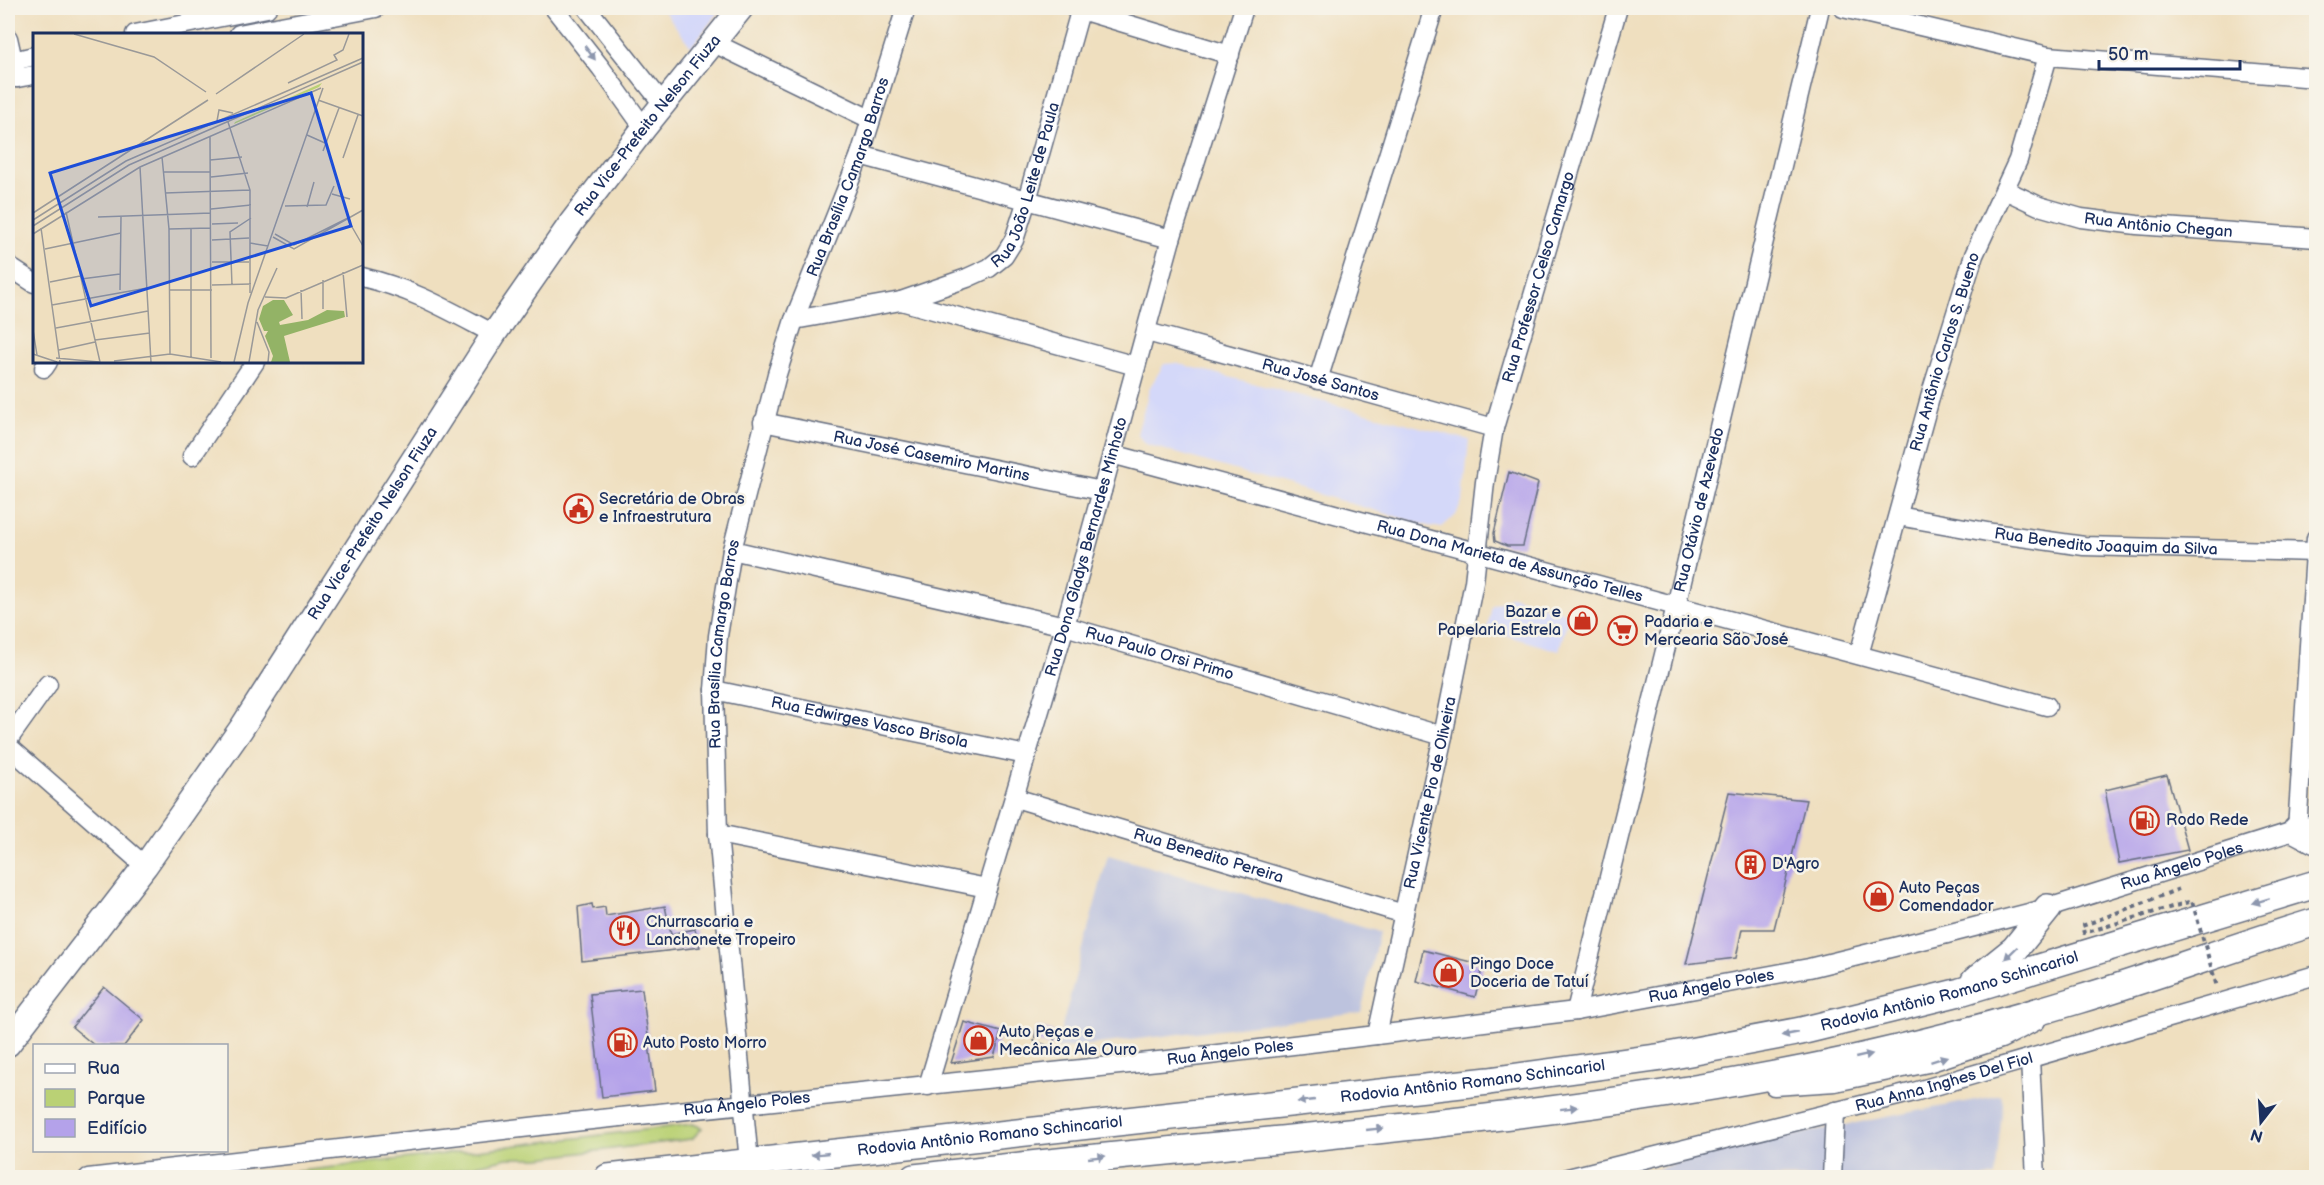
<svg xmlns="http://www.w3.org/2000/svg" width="2324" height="1185" font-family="'Balsamiq Sans',sans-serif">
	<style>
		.built { fill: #d4d8f9 }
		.industrial { fill: #bdc3de }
		.green { fill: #bad175; stroke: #6a806a; stroke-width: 1.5 }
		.building { fill: #b4a2ea }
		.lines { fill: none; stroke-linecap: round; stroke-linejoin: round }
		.minor-casing { stroke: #656d80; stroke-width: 21 }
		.major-casing { stroke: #656d80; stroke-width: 27 }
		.highway-casing { stroke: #656d80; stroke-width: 30 }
		.minor { stroke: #fff; stroke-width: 18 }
		.major { stroke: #fff; stroke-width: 24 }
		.highway { stroke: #fff; stroke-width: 27 }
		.path-bridge { stroke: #656d80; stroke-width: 4; stroke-dasharray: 4.5 4.5; stroke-linecap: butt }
		.oneway { fill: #8d97ae }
		.labels { text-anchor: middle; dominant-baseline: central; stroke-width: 5; stroke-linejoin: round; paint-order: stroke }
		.street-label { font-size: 16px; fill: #1b2f5e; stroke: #f7f3e8 }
		.poi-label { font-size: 16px; fill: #1b2f5e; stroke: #f7f3e8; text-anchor: start }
		.inset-road { fill: none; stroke: #9a9998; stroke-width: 1.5 }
		.view { fill: #1d4ed8; fill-opacity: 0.15; stroke: #1d4ed8; stroke-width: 3 }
		.inset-edge { fill: none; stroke: #1b2f5e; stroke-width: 3 }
	</style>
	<rect width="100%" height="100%" fill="#f7f3e8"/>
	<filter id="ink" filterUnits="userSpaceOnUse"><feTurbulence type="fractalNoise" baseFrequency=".0167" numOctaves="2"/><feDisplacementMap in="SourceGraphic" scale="12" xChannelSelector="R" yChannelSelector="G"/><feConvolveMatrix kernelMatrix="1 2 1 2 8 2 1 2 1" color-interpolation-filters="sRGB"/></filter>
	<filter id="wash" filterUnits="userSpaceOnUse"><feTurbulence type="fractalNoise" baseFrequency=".008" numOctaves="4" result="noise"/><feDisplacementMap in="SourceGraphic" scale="24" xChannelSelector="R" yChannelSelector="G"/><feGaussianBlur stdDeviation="1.35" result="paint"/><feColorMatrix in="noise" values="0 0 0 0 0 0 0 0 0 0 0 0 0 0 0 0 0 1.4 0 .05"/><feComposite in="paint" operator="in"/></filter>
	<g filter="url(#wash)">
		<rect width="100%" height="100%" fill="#efdfbf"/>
		<path class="built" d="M 662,8 L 722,8 L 691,47 Z
			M 1176,363 L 1469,440 L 1463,500 L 1456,515 L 1442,527 L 1432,527 L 1145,444 L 1137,434 L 1150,387 L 1164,364 Z
			M 1512,596 L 1569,614 L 1559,651 L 1487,630 L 1492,606 Z"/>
		<path class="industrial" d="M 1108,855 L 1379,932 L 1361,1012 L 1056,1049 Z
			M 2001,1095 L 2003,1104 L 1995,1177 L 1630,1178 L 1721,1149 Z"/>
		<path class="green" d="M 693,1124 L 702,1128 L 692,1139 L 540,1158 L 507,1158 L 435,1175 L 409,1178 L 251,1177 Z"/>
		<g id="blocks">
			<path class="building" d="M 1509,472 L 1538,483 L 1523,546 L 1507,546 L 1495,541 L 1494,533 Z
				M 2167,775 L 2188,850 L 2119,863 L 2105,790 Z
				M 1729,792 L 1806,800 L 1774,929 L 1742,929 L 1736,958 L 1686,964 Z
				M 592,904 L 593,909 L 605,907 L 606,916 L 665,906 L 671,934 L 695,929 L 700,947 L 582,961 L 578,907 Z
				M 1423,950 L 1483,965 L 1475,997 L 1416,981 Z
				M 104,987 L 144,1020 L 124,1046 L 95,1046 L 72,1027 Z
				M 642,989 L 655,1091 L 602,1097 L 590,994 Z
				M 964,1022 L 1001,1032 L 994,1057 L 951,1063 Z
				M 1037,1027 L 1056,1033 L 1052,1047 L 1034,1041 Z"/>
		</g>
	</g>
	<g filter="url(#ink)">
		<use href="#blocks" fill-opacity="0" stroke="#656d80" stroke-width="1.5"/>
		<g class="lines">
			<defs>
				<g id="minor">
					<path d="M 554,8 L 601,68 L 644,128"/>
					<path d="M 587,8 L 663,104"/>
					<path d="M 1074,8 L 1230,55"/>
					<path d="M 1843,8 L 2048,56 L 2316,78"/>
					<path d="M 135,34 L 267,8"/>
					<path d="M 239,34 L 376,8"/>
					<path d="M 8,38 L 17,78"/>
					<path d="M 714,43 L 870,119"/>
					<path d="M 8,65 L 13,61 L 34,56"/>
					<path d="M 8,77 L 17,78 L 34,75"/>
					<path d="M 860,155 L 1171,239"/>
					<path id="s1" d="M 2005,190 L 2039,206 L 2081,218 L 2137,225 L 2316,238"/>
					<path d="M 8,266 L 34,283"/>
					<path d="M 362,277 C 413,289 448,310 494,334"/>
					<path d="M 901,301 L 1136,366"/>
					<path id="s2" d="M 794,320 L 901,301 L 967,278 L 989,268 L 1004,256 L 1014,240 L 1027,200 L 1081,8"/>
					<path id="s3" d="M 1147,332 L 1494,428"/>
					<path d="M 44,368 L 48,362"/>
					<path d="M 1318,380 L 1434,8"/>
					<path id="s4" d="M 763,422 L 1102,491"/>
					<path id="s5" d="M 1112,454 L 2047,706"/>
					<path d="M 192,456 L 255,362"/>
					<path id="s6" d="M 1898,516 L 1993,533 L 2084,546 L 2316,552"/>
					<path id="s7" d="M 732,550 L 1065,626 L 1443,736"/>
					<path id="s8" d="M 1859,655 L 1933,387 L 1974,255 L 2018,160 L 2048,56"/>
					<path id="s9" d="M 714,690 L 1026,755"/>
					<path d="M 8,740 L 48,684"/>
					<path d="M 8,746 L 145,866"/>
					<path id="s10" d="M 1015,798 L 1404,914"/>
					<path d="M 2297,830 L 2316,538"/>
					<path d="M 718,834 L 987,888"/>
					<path id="s11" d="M 1576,1011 L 1676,606 L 1820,8"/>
					<path id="s12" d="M 1377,1035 L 1443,736 L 1474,582 L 1485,482 L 1494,428 L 1618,8"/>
					<path d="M 2030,1059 L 2036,1178"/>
					<path id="s13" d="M 928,1086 L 1065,626 L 1171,239 L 1244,8"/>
					<path d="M 1774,1086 L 1835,1082 L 1928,1063 L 2001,1039 L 2036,1021"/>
					<path id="s14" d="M 749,1162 L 718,834 L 714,690 L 718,636 L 732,550 L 777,374 L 794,320 L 860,155 L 906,8"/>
					<path id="s15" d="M 88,1178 L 582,1121 L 1168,1060 L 1576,1011 L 1809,968 L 1947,934 L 2048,908 L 2316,824"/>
					<path id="s16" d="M 1568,1178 L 1914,1092 L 2316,975"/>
					<path d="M 1832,1178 L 1835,1111"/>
				</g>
				<g id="major">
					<path id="s17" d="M 8,1044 L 145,866 L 241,729 L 494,334 L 572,222 L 644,128 L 741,8"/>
				</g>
				<g id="highway">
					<path d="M 2297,830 L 2316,840"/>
					<path d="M 1975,981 L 2015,949 L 2048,908"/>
					<path id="s18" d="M 608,1178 L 1489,1081 L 1663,1057 L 1801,1031 L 1960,992 L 2316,884"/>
					<path d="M 914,1178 C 1211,1142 1511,1127 1806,1069 C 1897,1051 1988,1027 2077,1000 C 2158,976 2236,946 2316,922"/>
				</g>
			</defs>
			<use href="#minor" class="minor-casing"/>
			<use href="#major" class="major-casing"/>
			<use href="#highway" class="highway-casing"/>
			<use href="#minor" class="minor"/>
			<use href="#major" class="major"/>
			<use href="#highway" class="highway"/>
			<path class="path-bridge" d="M 2179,889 L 2082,926 L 2084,933 L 2192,901 L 2217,987"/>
		</g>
		<defs><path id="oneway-solid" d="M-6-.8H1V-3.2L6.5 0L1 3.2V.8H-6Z" transform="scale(1.5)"/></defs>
		<g class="oneway">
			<use href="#oneway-solid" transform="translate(590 53) rotate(53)"/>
			<use href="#oneway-solid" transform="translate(2261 901) rotate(163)"/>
			<use href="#oneway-solid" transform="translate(2011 953) rotate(136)"/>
			<use href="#oneway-solid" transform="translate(1790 1034) rotate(169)"/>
			<use href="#oneway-solid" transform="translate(1864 1056) rotate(-13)"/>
			<use href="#oneway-solid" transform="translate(1939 1059) rotate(-18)"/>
			<use href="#oneway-solid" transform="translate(1306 1101) rotate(174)"/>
			<use href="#oneway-solid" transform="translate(1569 1108) rotate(-7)"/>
			<use href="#oneway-solid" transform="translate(1375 1129) rotate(-6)"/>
			<use href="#oneway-solid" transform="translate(820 1154) rotate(174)"/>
			<use href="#oneway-solid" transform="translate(1097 1157) rotate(-6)"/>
		</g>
	</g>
	<defs>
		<symbol id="civic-ring" viewBox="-11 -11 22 22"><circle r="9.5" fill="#f7f3e8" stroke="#c8321e" stroke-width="1.5"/><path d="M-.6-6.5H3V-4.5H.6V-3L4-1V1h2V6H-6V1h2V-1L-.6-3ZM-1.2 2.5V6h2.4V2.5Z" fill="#c8321e"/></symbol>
		<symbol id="shop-ring" viewBox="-11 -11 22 22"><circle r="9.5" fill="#f7f3e8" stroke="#c8321e" stroke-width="1.5"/><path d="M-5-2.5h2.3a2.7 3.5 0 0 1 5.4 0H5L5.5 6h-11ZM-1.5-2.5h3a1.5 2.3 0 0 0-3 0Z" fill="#c8321e"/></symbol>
		<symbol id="supermarket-ring" viewBox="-11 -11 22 22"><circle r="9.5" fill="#f7f3e8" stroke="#c8321e" stroke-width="1.5"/><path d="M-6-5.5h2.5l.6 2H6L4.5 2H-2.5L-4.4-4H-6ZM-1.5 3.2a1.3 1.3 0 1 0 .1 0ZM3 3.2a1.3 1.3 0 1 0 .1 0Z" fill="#c8321e"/></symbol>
		<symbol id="fuel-ring" viewBox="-11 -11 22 22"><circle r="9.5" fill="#f7f3e8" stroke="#c8321e" stroke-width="1.5"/><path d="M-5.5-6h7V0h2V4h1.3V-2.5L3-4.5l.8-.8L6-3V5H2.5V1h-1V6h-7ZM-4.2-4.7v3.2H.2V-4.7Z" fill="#c8321e"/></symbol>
		<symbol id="building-ring" viewBox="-11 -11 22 22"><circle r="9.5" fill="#f7f3e8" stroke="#c8321e" stroke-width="1.5"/><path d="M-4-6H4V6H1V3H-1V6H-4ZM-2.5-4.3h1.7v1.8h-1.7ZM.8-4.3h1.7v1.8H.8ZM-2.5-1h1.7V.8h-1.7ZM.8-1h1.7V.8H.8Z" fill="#c8321e"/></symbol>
		<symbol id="restaurant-ring" viewBox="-11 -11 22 22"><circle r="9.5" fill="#f7f3e8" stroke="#c8321e" stroke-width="1.5"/><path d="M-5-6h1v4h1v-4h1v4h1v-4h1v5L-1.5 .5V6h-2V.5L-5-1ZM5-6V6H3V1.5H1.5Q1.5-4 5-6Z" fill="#c8321e"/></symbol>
	</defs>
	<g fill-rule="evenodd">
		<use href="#civic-ring" x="562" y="492" width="33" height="33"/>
		<use href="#shop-ring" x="1566" y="604" width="33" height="33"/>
		<use href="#supermarket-ring" x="1606" y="614" width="33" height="33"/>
		<use href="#fuel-ring" x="2128" y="804" width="33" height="33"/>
		<use href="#building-ring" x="1734" y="848" width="33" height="33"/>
		<use href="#shop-ring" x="1862" y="880" width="33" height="33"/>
		<use href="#restaurant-ring" x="608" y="914" width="33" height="33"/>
		<use href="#shop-ring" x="1432" y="956" width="33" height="33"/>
		<use href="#shop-ring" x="962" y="1024" width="33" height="33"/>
		<use href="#fuel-ring" x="606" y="1026" width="33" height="33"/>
	</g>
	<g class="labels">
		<g class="street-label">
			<text stroke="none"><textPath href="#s17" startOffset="1120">Rua Vice-Prefeito Nelson Fiuza</textPath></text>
			<text stroke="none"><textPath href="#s14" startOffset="1006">Rua Brasília Camargo Barros</textPath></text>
			<text stroke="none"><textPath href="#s2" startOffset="296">Rua João Leite de Paula</textPath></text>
			<text stroke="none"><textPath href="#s1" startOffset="159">Rua Antônio Chegan</textPath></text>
			<text stroke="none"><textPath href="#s12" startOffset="776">Rua Professor Celso Camargo</textPath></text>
			<text stroke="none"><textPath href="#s8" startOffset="315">Rua Antônio Carlos S. Bueno</textPath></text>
			<text stroke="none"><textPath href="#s3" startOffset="180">Rua José Santos</textPath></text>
			<text stroke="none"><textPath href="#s4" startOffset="172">Rua José Casemiro Martins</textPath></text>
			<text stroke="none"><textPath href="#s11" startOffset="516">Rua Otávio de Azevedo</textPath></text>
			<text stroke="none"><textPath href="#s17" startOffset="636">Rua Vice-Prefeito Nelson Fiuza</textPath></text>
			<text stroke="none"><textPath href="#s6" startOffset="210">Rua Benedito Joaquim da Silva</textPath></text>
			<text stroke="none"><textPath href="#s13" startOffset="562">Rua Dona Gladys Bernardes Minhoto</textPath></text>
			<text stroke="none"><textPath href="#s5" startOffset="412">Rua Dona Marieta de Assunção Telles</textPath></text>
			<text stroke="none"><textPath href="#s14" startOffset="520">Rua Brasília Camargo Barros</textPath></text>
			<text stroke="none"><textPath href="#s7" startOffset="440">Rua Paulo Orsi Primo</textPath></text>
			<text stroke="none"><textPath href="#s9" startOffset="159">Rua Edwirges Vasco Brisola</textPath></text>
			<text stroke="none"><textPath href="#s12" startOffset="248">Rua Vicente Pio de Oliveira</textPath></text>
			<text stroke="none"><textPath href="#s10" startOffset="202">Rua Benedito Pereira</textPath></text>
			<text stroke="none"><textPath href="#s15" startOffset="2121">Rua Ângelo Poles</textPath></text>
			<text stroke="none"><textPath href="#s15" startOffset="1635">Rua Ângelo Poles</textPath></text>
			<text stroke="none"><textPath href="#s18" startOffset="1356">Rodovia Antônio Romano Schincariol</textPath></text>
			<text stroke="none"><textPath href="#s15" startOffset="1149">Rua Ângelo Poles</textPath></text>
			<text stroke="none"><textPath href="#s18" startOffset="870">Rodovia Antônio Romano Schincariol</textPath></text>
			<text stroke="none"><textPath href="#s16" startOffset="388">Rua Anna Inghes Del Fiol</textPath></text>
			<text stroke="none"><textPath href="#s15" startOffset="663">Rua Ângelo Poles</textPath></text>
			<text stroke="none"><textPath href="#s18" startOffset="384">Rodovia Antônio Romano Schincariol</textPath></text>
		</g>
		<g class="poi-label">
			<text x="599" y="499">Secretária de Obras<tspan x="599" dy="18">e Infraestrutura</tspan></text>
			<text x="1561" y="612" text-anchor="end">Bazar e<tspan x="1561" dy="18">Papelaria Estrela</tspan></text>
			<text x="1644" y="622">Padaria e<tspan x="1644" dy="18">Mercearia São José</tspan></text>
			<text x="2166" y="820">Rodo Rede</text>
			<text x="1772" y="864">D'Agro</text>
			<text x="1899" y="888">Auto Peças<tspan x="1899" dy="18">Comendador</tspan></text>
			<text x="646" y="922">Churrascaria e<tspan x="646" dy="18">Lanchonete Tropeiro</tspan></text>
			<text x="1470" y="964">Pingo Doce<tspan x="1470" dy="18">Doceria de Tatuí</tspan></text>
			<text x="999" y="1032">Auto Peças e<tspan x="999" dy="18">Mecânica Ale Ouro</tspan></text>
			<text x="643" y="1043">Auto Posto Morro</text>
		</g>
	</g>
	<g transform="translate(33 33)">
		<rect width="330" height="330" fill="#efdfbf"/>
		<path d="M 289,50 L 286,54 L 201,91 L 202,89 Z" fill="#bad175"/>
		<path d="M 240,267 L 251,267 L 260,282 L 246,289 L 247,292 L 275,287 L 294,277 L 311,278 L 312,284 L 251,303 L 257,329 L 238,329 L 240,323 L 232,303 L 235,298 L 231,298 L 226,286 L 230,273 Z" fill="#93b366"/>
		<path class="inset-road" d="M 41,1 L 121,24 L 173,59M 255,50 L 304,27 L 301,22 L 310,17 L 316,1M 183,61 L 271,1M 285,67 L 330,83M 184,88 L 186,77 L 200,80M 195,89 L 217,157 L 217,260M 274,102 L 292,110M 177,103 L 178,325M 290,118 L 306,75M 129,124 L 136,196 L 137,321M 310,125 L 325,82M 177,127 L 209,124M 107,134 L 118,329M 130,139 L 177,139M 178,144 L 215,140M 132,160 L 217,157M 299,161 L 317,166M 252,173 L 293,172 L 301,153M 274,174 L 281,149M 178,176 L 218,172M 33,179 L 67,329M 0,180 L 175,67M 65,184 L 178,180M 0,187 L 93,128 L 330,25M 315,187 L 330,213M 179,191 L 205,190M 0,193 L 96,132 L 330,29M 8,195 L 27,329M 136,196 L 178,195M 158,196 L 158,324M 0,201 L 107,134 L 288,55M 242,201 L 261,212 L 315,185M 240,204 L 261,216 L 330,177M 179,207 L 216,205M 217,210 L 235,213M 12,216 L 88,200M 179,229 L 216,229M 310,239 L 314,284M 48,246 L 87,241M 290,247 L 290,276M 17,249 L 47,243M 179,252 L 218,251M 199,252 L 197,199 L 218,185M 87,257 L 88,184M 137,257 L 179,257M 268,257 L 269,286M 232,264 L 253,265 L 330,232M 19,272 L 114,255M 224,289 L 236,319 L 235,329M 23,295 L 115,278M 0,297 L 4,322M 62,307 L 117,300M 26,317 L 62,309M 0,321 L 24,329M 23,325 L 66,329M 81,328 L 137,321 L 188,329M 201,329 L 215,270 L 290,55M 216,329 L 225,277 L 244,235"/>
		<path class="view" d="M 278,60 L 318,193 L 58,273 L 17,140 Z"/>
		<rect width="330" height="330" class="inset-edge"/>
	</g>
	<rect width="2324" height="1185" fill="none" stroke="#f7f3e8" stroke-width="30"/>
	<rect x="33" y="1044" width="195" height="108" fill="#f7f3e8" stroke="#9fa5b1" stroke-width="1.5"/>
	<rect x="45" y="1064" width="30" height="9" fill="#ffffff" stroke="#9fa5b1" stroke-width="1.5"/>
	<text x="87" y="1074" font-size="18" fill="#1b2f5e">Rua</text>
	<rect x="45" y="1089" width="30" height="18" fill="#bad175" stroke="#9fa5b1" stroke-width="1.5"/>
	<text x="87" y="1104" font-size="18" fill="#1b2f5e">Parque</text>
	<rect x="45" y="1119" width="30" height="18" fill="#b4a2ea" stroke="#9fa5b1" stroke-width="1.5"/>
	<text x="87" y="1134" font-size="18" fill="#1b2f5e">Edifício</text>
	<g transform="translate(2261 1122) rotate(197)" stroke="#f7f3e8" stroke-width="4.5" paint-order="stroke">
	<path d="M0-4.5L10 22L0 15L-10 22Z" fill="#1b2f5e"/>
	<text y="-9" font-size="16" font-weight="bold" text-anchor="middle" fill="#1b2f5e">N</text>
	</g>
	<path d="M2099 60v9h141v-9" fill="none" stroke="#1b2f5e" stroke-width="3"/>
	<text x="2108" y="60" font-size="18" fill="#1b2f5e" stroke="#f7f3e8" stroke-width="4.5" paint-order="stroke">50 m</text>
</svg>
